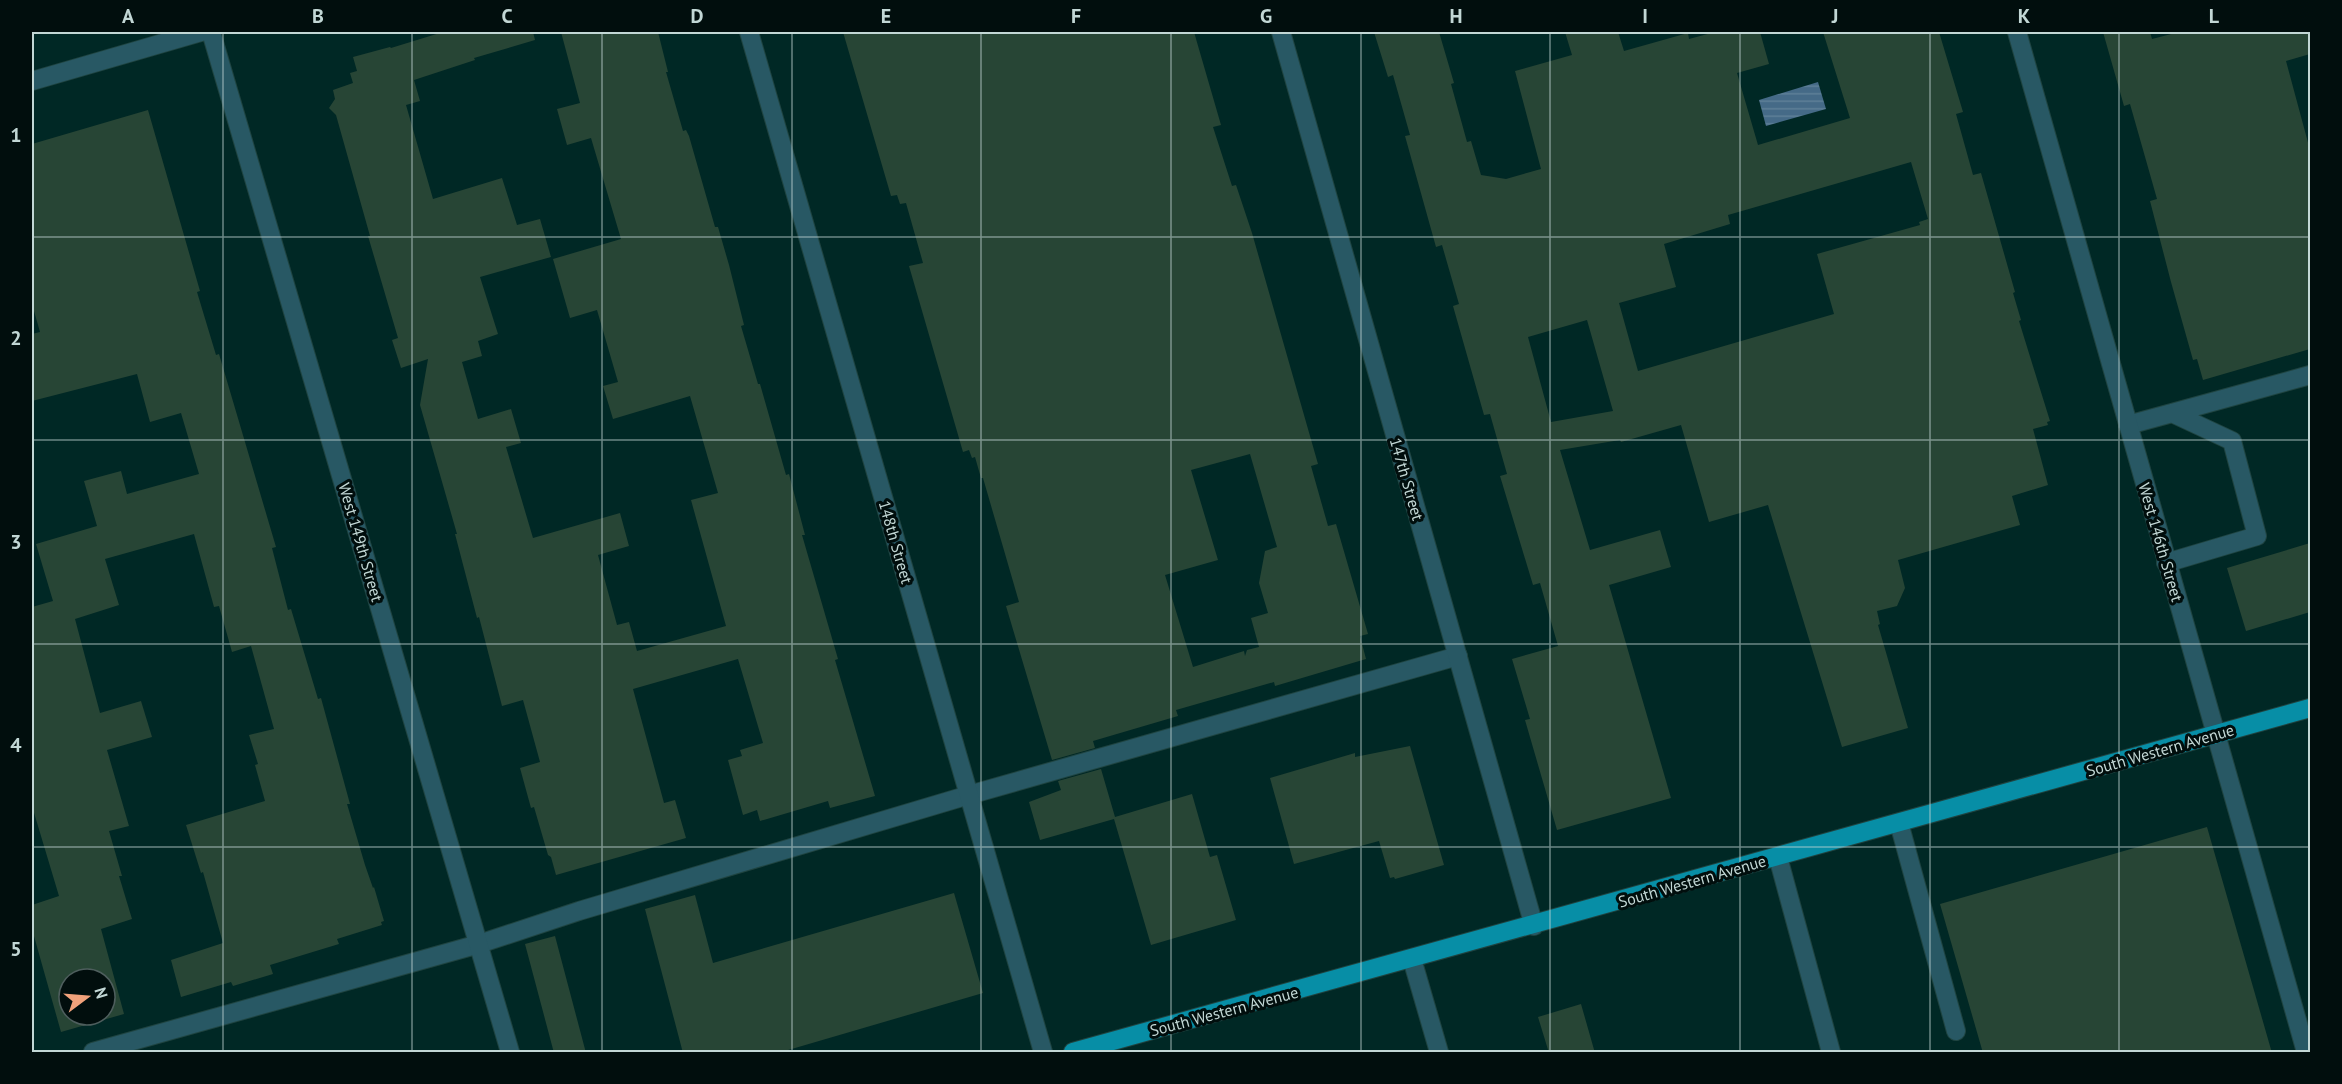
<svg xmlns="http://www.w3.org/2000/svg" width="2342" height="1084" font-family="'PT Sans',sans-serif">
	<style>
		.water { fill: url(#water-rules) }
		.building { fill: #274535; fill-rule: evenodd }
		.lines { fill: none; stroke-linecap: round; stroke-linejoin: round }
		.lane-casing { stroke: #1f4441; stroke-width: 20 }
		.street-casing { stroke: #1f4441; stroke-width: 20 }
		.primary-casing { stroke: #1f4441; stroke-width: 20 }
		.lane { stroke: #285864; stroke-width: 18 }
		.street { stroke: #285864; stroke-width: 18 }
		.primary { stroke: #078ea6; stroke-width: 18 }
		.grid { fill: none; stroke: #c2d7d5; stroke-width: 1.5; stroke-opacity: 0.55 }
		.labels { text-anchor: middle; dominant-baseline: central; stroke-width: 6; stroke-linejoin: round; paint-order: stroke }
		.street-label { font-size: 16px; fill: #c2d7d5; stroke: #010e0d }
		.neatline { fill: none; stroke: #c2d7d5; stroke-width: 2 }
		.grid-label { font-size: 20px; text-anchor: middle; font-weight: bold; fill: #c2d7d5 }
	</style>
	<defs>
		<pattern id="water-rules" width="6" height="5" patternUnits="userSpaceOnUse" patternTransform="scale(1.5)"><rect width="6" height="5" fill="#456a87"/><path d="M0 2.5h6" fill="none" stroke="#5e7f97"/></pattern>
	</defs>
	<rect width="100%" height="100%" fill="#002825"/>
	<path class="water" d="M 1818,82 L 1826,109 L 1766,126 L 1759,100 Z"/>
	<path class="building" d="M 443,32 L 533,32 L 535,40 L 474,58 L 475,60 L 414,80 L 420,101 L 406,105 L 433,199 L 502,178 L 517,225 L 540,219 L 551,257 L 480,277 L 498,334 L 478,341 L 482,356 L 462,362 L 478,419 L 511,409 L 521,443 L 506,447 L 533,538 L 620,513 L 629,546 L 598,555 L 617,625 L 629,622 L 637,651 L 726,626 L 691,500 L 718,493 L 690,396 L 613,419 L 603,386 L 618,382 L 597,310 L 570,318 L 553,259 L 621,239 L 591,138 L 567,145 L 557,109 L 580,103 L 561,32 L 658,32 L 668,72 L 666,72 L 683,131 L 686,130 L 689,136 L 715,227 L 718,227 L 729,265 L 744,325 L 741,326 L 758,384 L 760,384 L 786,475 L 789,474 L 805,535 L 802,535 L 838,659 L 835,660 L 875,796 L 830,808 L 828,801 L 760,821 L 757,810 L 743,815 L 728,760 L 742,756 L 740,750 L 763,743 L 738,659 L 633,689 L 664,803 L 675,800 L 686,838 L 556,875 L 551,857 L 548,855 L 534,807 L 531,808 L 520,768 L 540,762 L 523,700 L 502,706 L 479,617 L 477,618 L 455,534 L 457,534 L 420,405 L 428,359 L 401,368 L 392,340 L 398,338 L 368,236 L 370,236 L 336,115 L 329,108 L 335,99 L 333,90 L 353,83 L 350,73 L 357,71 L 353,57 L 390,47 L 391,48 Z
		M 843,32 L 1194,32 L 1221,125 L 1213,127 L 1232,186 L 1236,185 L 1252,233 L 1318,464 L 1311,466 L 1328,526 L 1336,524 L 1368,634 L 1360,636 L 1366,659 L 1275,686 L 1274,682 L 1176,710 L 1178,716 L 1093,741 L 1095,748 L 1052,760 L 1006,606 L 1019,602 L 983,478 L 981,478 L 975,457 L 972,458 L 969,450 L 963,452 L 909,266 L 923,263 L 906,203 L 900,204 L 897,195 L 891,196 ZM 1250,454 L 1277,547 L 1265,551 L 1259,583 L 1268,613 L 1251,618 L 1259,647 L 1247,650 L 1245,656 L 1244,651 L 1193,667 L 1165,575 L 1218,560 L 1191,470 Z
		M 1374,32 L 1439,32 L 1454,83 L 1451,84 L 1467,142 L 1471,141 L 1481,175 L 1506,179 L 1541,169 L 1515,71 L 1572,55 L 1565,32 L 1618,32 L 1624,51 L 1688,33 L 1689,39 L 1715,32 L 1760,32 L 1769,64 L 1737,73 L 1758,145 L 1850,118 L 1823,32 L 1939,32 L 1963,112 L 1956,114 L 1973,175 L 1981,173 L 2015,292 L 2013,293 L 2021,320 L 2019,321 L 2050,421 L 2047,422 L 2048,425 L 2033,429 L 2048,485 L 2012,496 L 2020,525 L 1898,560 L 1905,588 L 1897,606 L 1877,611 L 1880,624 L 1878,625 L 1908,728 L 1842,747 L 1768,505 L 1709,522 L 1681,425 L 1621,442 L 1620,440 L 1560,450 L 1590,550 L 1660,530 L 1671,567 L 1609,585 L 1671,798 L 1557,830 L 1525,720 L 1530,719 L 1512,659 L 1558,646 L 1540,583 L 1533,585 L 1500,476 L 1507,474 L 1490,414 L 1484,415 L 1453,306 L 1459,304 L 1442,245 L 1436,247 L 1405,136 L 1410,135 L 1393,75 L 1388,77 ZM 1911,162 L 1928,219 L 1919,222 L 1920,225 L 1817,254 L 1834,314 L 1638,371 L 1619,303 L 1676,287 L 1664,244 L 1730,224 L 1728,215 ZM 1587,320 L 1613,411 L 1551,422 L 1528,337 Z
		M 2103,32 L 2150,32 L 2152,39 L 2179,32 L 2310,32 L 2310,54 L 2286,61 L 2310,150 L 2310,349 L 2203,380 L 2197,359 L 2193,360 L 2171,282 L 2150,201 L 2157,199 L 2130,104 L 2124,106 Z
		M 148,110 L 200,291 L 197,292 L 216,355 L 219,354 L 276,547 L 272,548 L 288,610 L 291,609 L 318,699 L 321,698 L 350,804 L 347,804 L 365,865 L 373,888 L 374,887 L 384,921 L 381,922 L 382,925 L 337,939 L 339,944 L 270,965 L 273,974 L 233,986 L 231,982 L 181,997 L 171,960 L 223,943 L 203,872 L 201,873 L 186,825 L 265,801 L 255,765 L 258,764 L 249,735 L 274,729 L 251,646 L 232,652 L 219,606 L 214,607 L 194,534 L 105,559 L 119,605 L 75,619 L 100,713 L 141,701 L 152,737 L 107,750 L 129,826 L 109,831 L 122,876 L 119,876 L 132,919 L 101,929 L 124,1014 L 61,1032 L 32,929 L 32,905 L 59,896 L 32,806 L 32,607 L 53,601 L 36,544 L 97,526 L 84,481 L 121,471 L 127,494 L 199,474 L 181,413 L 150,422 L 137,374 L 32,401 L 32,334 L 40,332 L 32,304 L 32,144 ZM 69,979 L 105,979 L 105,1015 L 69,1015 Z
		M 2310,543 L 2310,612 L 2246,631 L 2227,568 Z
		M 1410,746 L 1444,865 L 1395,879 L 1394,877 L 1390,878 L 1379,841 L 1294,864 L 1270,778 L 1355,753 L 1355,757 Z
		M 1101,769 L 1115,817 L 1192,794 L 1210,857 L 1217,855 L 1236,920 L 1151,945 L 1114,819 L 1040,840 L 1029,802 L 1061,790 L 1058,781 Z
		M 2207,827 L 2272,1053 L 1983,1053 L 1940,904 Z
		M 954,893 L 983,993 L 778,1053 L 683,1053 L 645,909 L 695,895 L 713,963 Z
		M 555,936 L 586,1053 L 554,1053 L 525,944 Z
		M 1581,1004 L 1595,1053 L 1549,1053 L 1538,1017 Z"/>
	<g class="lines">
		<defs>
			<path id="lane" d="M 2172,413 L 2310,375
				M 2128,425 L 2172,413 L 2232,441 L 2257,536 L 2166,563
				M 1899,823 L 1956,1031
				M 1778,857 L 1831,1052
				M 93,1052 L 479,944 L 579,911 L 969,795 L 1458,656"/>
			<path id="street" d="M 211,32 L 510,1052
				M 749,32 L 1043,1052
				M 1281,32 L 1534,926
				M 2017,32 L 2306,1052
				M 32,81 L 201,32
				M 1412,959 L 1439,1052"/>
			<path id="primary" d="M 1073,1052 L 2310,708"/>
		</defs>
		<use href="#lane" class="lane-casing"/>
		<use href="#street" class="street-casing"/>
		<use href="#primary" class="primary-casing"/>
		<use href="#lane" class="lane"/>
		<use href="#street" class="street"/>
		<use href="#primary" class="primary"/>
	</g>
	<path class="grid" d="M 223,32 L 223,1052M 412,32 L 412,1052M 602,32 L 602,1052M 792,32 L 792,1052M 981,32 L 981,1052M 1171,32 L 1171,1052M 1361,32 L 1361,1052M 1550,32 L 1550,1052M 1740,32 L 1740,1052M 1930,32 L 1930,1052M 2119,32 L 2119,1052M 32,237 L 2310,237M 32,440 L 2310,440M 32,644 L 2310,644M 32,847 L 2310,847"/>
	<g class="labels">
		<g class="street-label">
			<text transform="translate(1407 479) rotate(74)">147th Street</text>
			<text transform="translate(361 542) rotate(74)">West 149th Street</text>
			<text transform="translate(896 542) rotate(74)">148th Street</text>
			<text transform="translate(2161 542) rotate(74)">West 146th Street</text>
			<text transform="translate(2160 750) rotate(-16)">South Western Avenue</text>
			<text transform="translate(1692 881) rotate(-16)">South Western Avenue</text>
			<text transform="translate(1224 1011) rotate(-15)">South Western Avenue</text>
		</g>
	</g>
	<rect width="2342" height="1084" fill="none" stroke="#010e0d" stroke-width="66"/>
	<g transform="translate(87 997) rotate(74)"><circle r="28" fill="#010e0d" stroke="#4e5e5d" stroke-width="1.5"/>
	<path d="M0-4.5L10 22L0 15L-10 22Z" fill="#f1a27b"/>
	<text y="-9" font-size="16" font-weight="bold" text-anchor="middle" fill="#c2d7d5">N</text>
	</g>
	<rect x="33" y="33" width="2276" height="1018" class="neatline"/>
	<g class="grid-label">
		<text x="128" y="23">A</text>
		<text x="318" y="23">B</text>
		<text x="507" y="23">C</text>
		<text x="697" y="23">D</text>
		<text x="886" y="23">E</text>
		<text x="1076" y="23">F</text>
		<text x="1266" y="23">G</text>
		<text x="1456" y="23">H</text>
		<text x="1645" y="23">I</text>
		<text x="1835" y="23">J</text>
		<text x="2024" y="23">K</text>
		<text x="2214" y="23">L</text>
		<text x="16" y="142">1</text>
		<text x="16" y="345">2</text>
		<text x="16" y="549">3</text>
		<text x="16" y="752">4</text>
		<text x="16" y="956">5</text>
	</g>
</svg>
